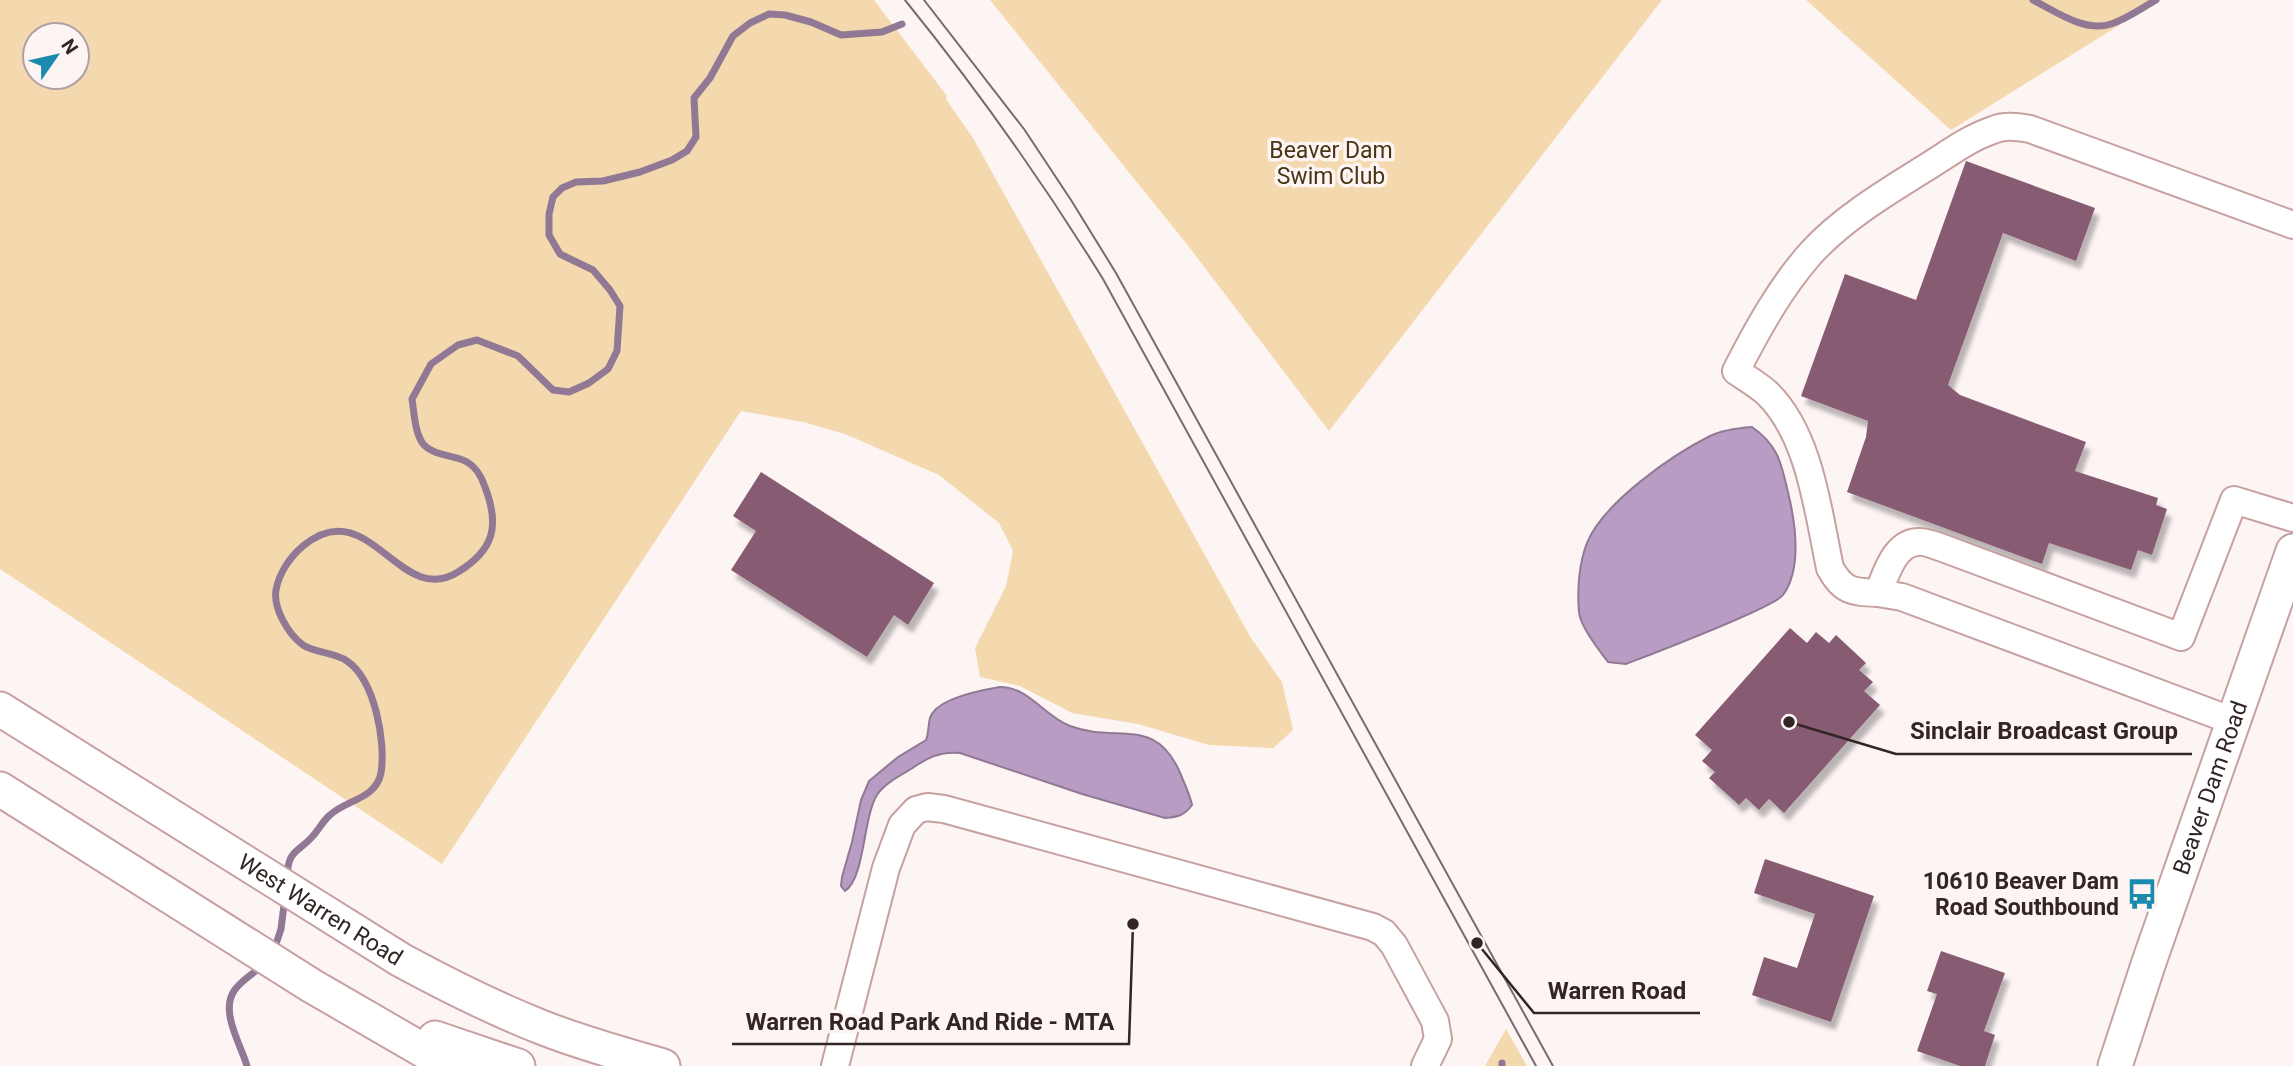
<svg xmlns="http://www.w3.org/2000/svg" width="2293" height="1066" font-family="Roboto,sans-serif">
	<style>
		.green { fill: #f5d9ae; fill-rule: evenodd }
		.water { fill: #b99cc3; stroke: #917894; stroke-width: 2 }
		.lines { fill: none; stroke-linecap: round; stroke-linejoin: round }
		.stream { stroke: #917894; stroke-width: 7 }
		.building { fill: #875c72; filter: url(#shadow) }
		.minor-casing { stroke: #c7a0a1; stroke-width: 30 }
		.major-casing { stroke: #c7a0a1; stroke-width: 37 }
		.minor { stroke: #fff; stroke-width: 26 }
		.major { stroke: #fff; stroke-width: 33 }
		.tram { stroke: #786b6b; stroke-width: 2 }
		.labels { text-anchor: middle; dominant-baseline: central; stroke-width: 7; stroke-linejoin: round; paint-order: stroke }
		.park-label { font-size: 23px; fill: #493513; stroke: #fdf4f4 }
		.street-label { font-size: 23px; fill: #342525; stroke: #fdf4f4 }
		.poi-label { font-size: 23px; font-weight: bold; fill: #342525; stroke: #fdf4f4; text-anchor: end }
		.leader { fill: none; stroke: #342525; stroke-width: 2.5 }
		.callout-dot { fill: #342525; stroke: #fdf4f4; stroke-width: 2.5 }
		.callout-label { font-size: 24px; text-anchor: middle; font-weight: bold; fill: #342525; stroke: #fdf4f4; stroke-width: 7; stroke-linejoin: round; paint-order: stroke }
	</style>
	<defs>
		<filter id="shadow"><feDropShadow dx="4.5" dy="8" stdDeviation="2" flood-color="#0004"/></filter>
	</defs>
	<rect width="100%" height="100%" fill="#fdf4f4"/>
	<path class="green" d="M 0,0 L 874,0 L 947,96 L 946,99 L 973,138 L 1251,638 L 1282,682 L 1293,730 L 1273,748 L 1209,745 L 1138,724 L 1072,713 L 1020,686 L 980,677 L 975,648 L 1006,586 L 1013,551 L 999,523 L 939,475 L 845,434 L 803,422 L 741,411 L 442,864 L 0,569 ZM 35,35 L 77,35 L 77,77 L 35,77 Z
		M 990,0 L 1662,0 L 1329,431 L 1186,243 Z
		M 1806,0 L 2160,0 L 1951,130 Z
		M 1506,1029 L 1527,1066 L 1485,1066 Z"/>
	<path class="water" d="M 1752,427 C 1781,447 1782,468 1790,501 C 1796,529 1801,570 1783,595 C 1773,608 1649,655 1626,664 L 1608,662 C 1599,650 1580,626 1579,612 C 1577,590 1579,563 1587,543 C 1603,503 1672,455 1710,436 C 1722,430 1739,428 1752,427 Z
		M 1000,687 C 1029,687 1044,716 1070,726 C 1117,744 1156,714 1181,775 C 1185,785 1190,795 1192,805 C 1184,816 1177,817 1165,818 L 1082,794 L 960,753 C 940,751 927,758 911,769 C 899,776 884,784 877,795 C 863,817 865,878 845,891 L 841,886 L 842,877 L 852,842 L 861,800 L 869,781 L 898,757 L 926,740 C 929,733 928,725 930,718 C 936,698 982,690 1000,687 Z"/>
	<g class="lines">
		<path class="stream" d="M 2033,0 C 2055,11 2085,33 2111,24 C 2127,19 2142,8 2156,0
			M 287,878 C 288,849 297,854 313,836 C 319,829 323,821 330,815 C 346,800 376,799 381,773 C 386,742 375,680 347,661 C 334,652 315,653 303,645 C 288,634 273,608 276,590 C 279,573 290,557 303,546 C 369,491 399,609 458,572 C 494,550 500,526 485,487 C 482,478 476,467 467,462 C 453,454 436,457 424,445 C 415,435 414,412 412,399 L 431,364 L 458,345 L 477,340 L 518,356 L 553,390 L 569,392 L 589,383 L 608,369 L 617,351 L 620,306 L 610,290 L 593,270 L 560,254 L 549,235 L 549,214 L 553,197 L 562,188 L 576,182 L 603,181 L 640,172 L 672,160 L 687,151 L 696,137 L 694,98 L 710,78 L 733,36 L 750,23 L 769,14 L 785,15 L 811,22 L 841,35 L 882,32 L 902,24
			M 273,953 L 281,929 L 285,897
			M 247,1066 C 241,1045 220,1012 234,991 C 240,981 255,972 264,965
			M 1502,1066 L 1502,1063"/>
	</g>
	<path class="building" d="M 1966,161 L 2095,208 L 2076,261 L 2003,233 L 1948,385 L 1960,395 L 2086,442 L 2075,471 L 2158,498 L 2156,505 L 2167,509 L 2152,555 L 2138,550 L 2131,570 L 2049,543 L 2042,564 L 1847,492 L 1866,437 L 1868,421 L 1801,396 L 1845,274 L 1916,300 Z
		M 761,472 L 934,583 L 908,625 L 894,615 L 867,657 L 731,570 L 756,531 L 733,516 Z
		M 1790,628 L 1807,643 L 1816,632 L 1829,643 L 1836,635 L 1866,663 L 1859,670 L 1873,682 L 1864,691 L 1880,705 L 1784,813 L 1769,799 L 1759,810 L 1746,798 L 1739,805 L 1709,778 L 1715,772 L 1702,761 L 1712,750 L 1695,735 Z
		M 1765,859 L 1874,896 L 1831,1022 L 1752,995 L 1764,957 L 1797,968 L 1815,914 L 1754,893 Z
		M 1941,951 L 2005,973 L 1984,1031 L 1995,1035 L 1985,1066 L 1960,1066 L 1917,1051 L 1937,994 L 1927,991 Z"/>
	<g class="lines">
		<defs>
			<path id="minor" d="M 2293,225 L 2030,129 C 2017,127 2005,125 1993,130 C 1969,138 1948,154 1927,167 C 1887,192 1843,218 1811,253 C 1780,288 1757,330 1736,371 C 1746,378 1758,385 1767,393 C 1810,435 1818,511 1830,568 C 1843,592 1853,592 1878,593 C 1886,575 1894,543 1918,542 C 1925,541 1933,545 1940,547 L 2181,637 L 2234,500 L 2293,518
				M 1878,593 L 1902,597 L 2233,721
				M 835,1066 L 886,868 L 902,825 L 916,810 L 927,807 L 944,809 L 1373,927 L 1384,933 L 1394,945 L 1435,1021 L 1438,1039 L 1425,1066"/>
			<g id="major">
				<path id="s1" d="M 0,709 L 401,960 C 447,985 493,1008 541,1027 C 581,1043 622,1054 663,1066"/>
				<path d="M 0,789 L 312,986 L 426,1052 L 458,1066"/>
				<path d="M 435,1038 L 518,1066"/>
				<path id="s2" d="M 2115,1066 L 2149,962 L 2293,551"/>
			</g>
		</defs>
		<use href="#minor" class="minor-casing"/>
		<use href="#major" class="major-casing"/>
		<use href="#minor" class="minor"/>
		<use href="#major" class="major"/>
		<path class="tram" d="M 905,0 C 977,89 1043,182 1103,279 L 1536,1066
			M 924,0 L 1024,129 L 1071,200 L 1116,273 L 1553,1066"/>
	</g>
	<defs>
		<symbol id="bus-bare" viewBox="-9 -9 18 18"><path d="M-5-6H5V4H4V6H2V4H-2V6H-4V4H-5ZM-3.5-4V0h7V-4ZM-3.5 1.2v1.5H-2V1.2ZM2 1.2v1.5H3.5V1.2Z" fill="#1a8aaf" stroke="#fdf4f4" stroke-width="2.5" paint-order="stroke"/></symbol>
	</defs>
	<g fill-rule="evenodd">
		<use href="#bus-bare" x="2120" y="872" width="44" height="44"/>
	</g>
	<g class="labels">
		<g class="park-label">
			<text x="1331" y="150">Beaver Dam<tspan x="1331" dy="26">Swim Club</tspan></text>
		</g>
		<g class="street-label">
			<text stroke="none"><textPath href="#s2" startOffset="294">Beaver Dam Road</textPath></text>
			<text stroke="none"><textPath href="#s1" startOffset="378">West Warren Road</textPath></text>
		</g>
		<g class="poi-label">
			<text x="2119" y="881">10610 Beaver Dam<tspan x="2119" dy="26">Road Southbound</tspan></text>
		</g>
	</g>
	<path class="leader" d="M1789 722L1896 754H2192M1477 943L1534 1013H1700M1133 924L1129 1044H732"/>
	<g class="callout-dot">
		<circle cx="1789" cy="722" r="7"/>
		<circle cx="1477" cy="943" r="7"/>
		<circle cx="1133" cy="924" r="7"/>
	</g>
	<g class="callout-label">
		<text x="2044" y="739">Sinclair Broadcast Group</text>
		<text x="1617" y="999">Warren Road</text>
		<text x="930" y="1030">Warren Road Park And Ride - MTA</text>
	</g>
	<g transform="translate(56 56) rotate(56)"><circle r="33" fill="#fdf4f4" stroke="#ada1a1" stroke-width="2"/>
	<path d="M0-5L12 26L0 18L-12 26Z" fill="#1a8aaf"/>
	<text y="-10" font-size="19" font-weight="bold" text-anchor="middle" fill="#342525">N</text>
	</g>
</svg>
